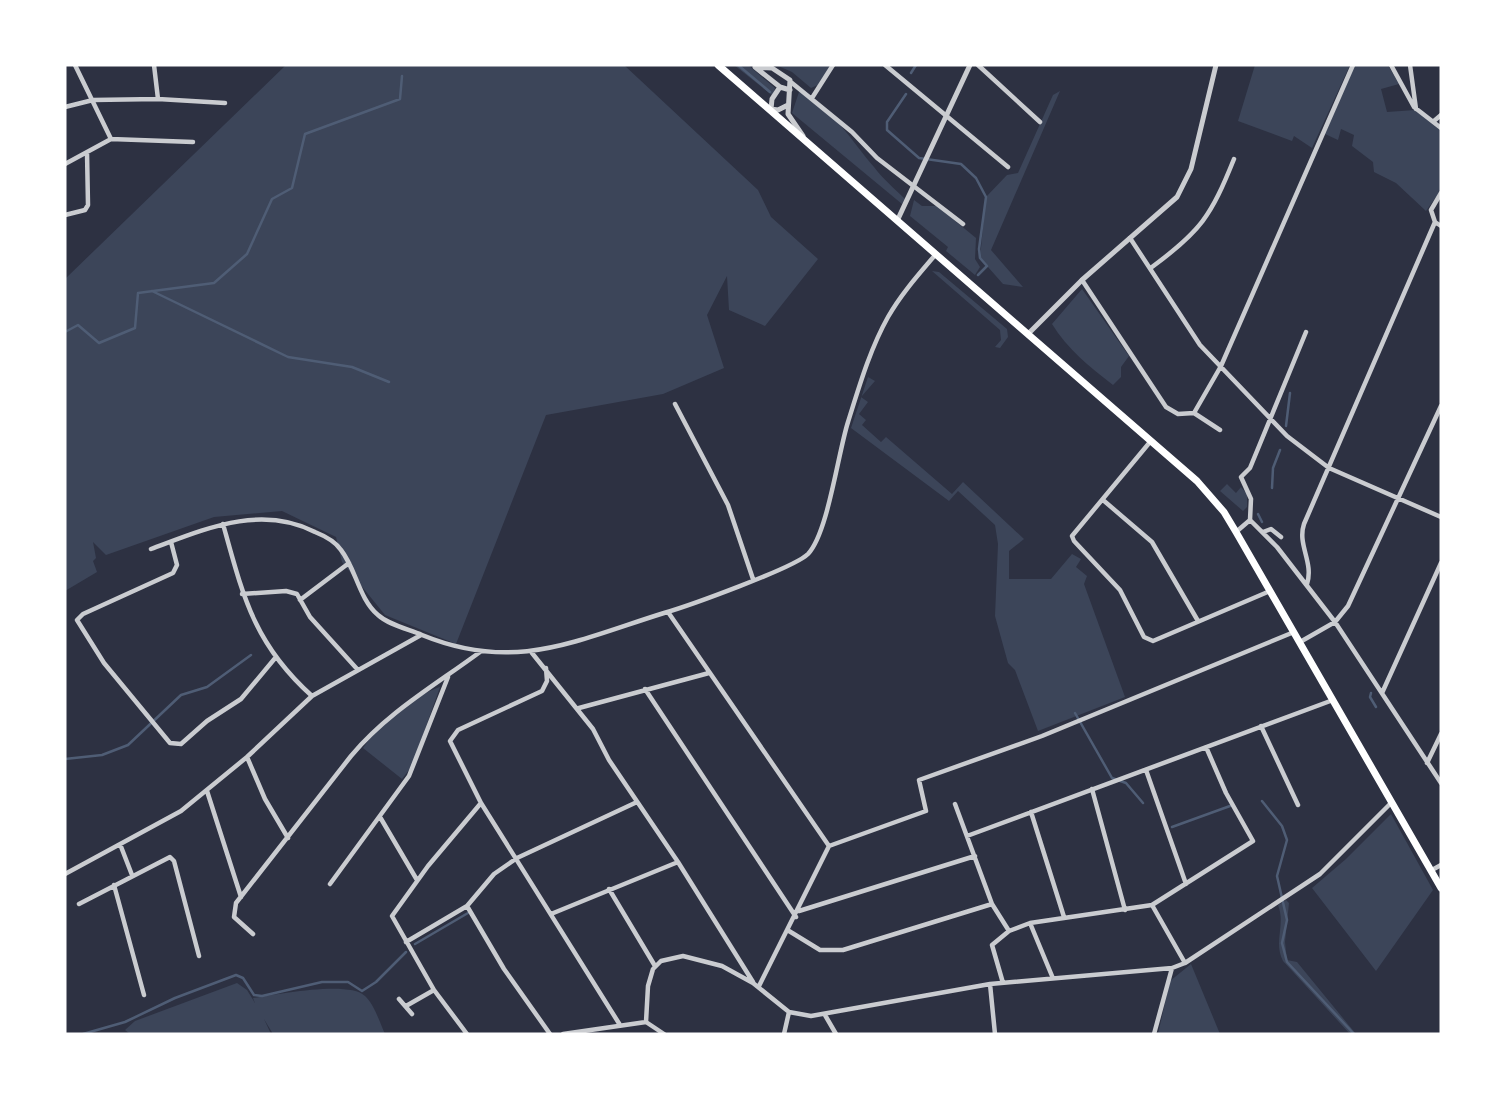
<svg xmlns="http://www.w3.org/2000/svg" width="1506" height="1099" font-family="'Exo 2',sans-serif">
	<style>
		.green { fill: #3c4559 }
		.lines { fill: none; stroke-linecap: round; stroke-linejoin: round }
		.stream { stroke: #4f5d75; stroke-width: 2.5 }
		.minor { stroke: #caccd0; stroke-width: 4.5 }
		.tertiary { stroke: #caccd0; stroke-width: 5 }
		.primary { stroke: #fff; stroke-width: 7 }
	</style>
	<rect width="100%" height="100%" fill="#2d3142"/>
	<path class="green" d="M 286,65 L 624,65 L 758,190 L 771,217 L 818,259 L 765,326 L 729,310 L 727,276 L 707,315 L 724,368 L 663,394 L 546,415 L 456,644 L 385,615 L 342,562 L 336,537 L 282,511 L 214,517 L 106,555 L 93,542 L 96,558 L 93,561 L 97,572 L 65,591 L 65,279 Z
		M 734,65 L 748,65 L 775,88 L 773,96 Z
		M 776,65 L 832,65 L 818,85 L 811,88 L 792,72 Z
		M 1255,65 L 1350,65 L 1312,148 L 1294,136 L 1292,141 L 1238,121 Z
		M 1355,65 L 1388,65 L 1399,84 L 1381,89 L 1387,112 L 1415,110 L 1441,131 L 1441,190 L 1426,211 L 1396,183 L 1374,172 L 1373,162 L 1352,146 L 1354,135 L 1341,129 L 1338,140 L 1325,134 Z
		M 1060,91 L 991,250 L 1023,287 L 1003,284 L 980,258 L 986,197 L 1007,175 L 1018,173 L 1053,95 Z
		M 799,92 C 829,103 854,144 874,167 C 883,179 895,189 905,199 L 902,204 L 792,113 Z
		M 914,200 L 922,206 L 937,206 L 976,238 L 975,259 L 980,267 L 975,275 L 946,251 L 948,247 L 910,216 Z
		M 932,271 L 939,272 L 1007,329 L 1008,337 L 1000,348 L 995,347 L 1001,340 L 1000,330 Z
		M 1082,289 L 1129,356 L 1121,367 L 1121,377 L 1113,385 C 1090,367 1067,349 1052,324 Z
		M 868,377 L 875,381 L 861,397 L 868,402 L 859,414 L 866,420 L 862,425 L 881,442 L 886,437 L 952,494 L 963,482 L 1024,539 L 1009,551 L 1009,579 L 1051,579 L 1072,554 L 1081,559 L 1076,567 L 1087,576 L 1084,584 L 1125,697 L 1038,731 L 1015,670 L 1008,663 L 995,616 L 998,544 L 995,525 L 958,491 L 949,501 L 851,428 Z
		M 1227,484 L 1236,493 L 1241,487 L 1247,494 L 1247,507 L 1243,511 L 1220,491 Z
		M 440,687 L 412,766 L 402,779 L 363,748 C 381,722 410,697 440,687 Z
		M 1391,814 L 1433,890 L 1376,971 L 1312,888 L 1346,859 Z
		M 1286,900 L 1289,903 L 1285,942 L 1287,960 L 1297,962 L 1356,1034 L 1350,1034 L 1283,961 C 1273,942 1286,925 1278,905 Z
		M 1191,964 L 1220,1034 L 1158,1034 L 1170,981 Z
		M 237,983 L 247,990 L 255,1003 L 253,998 C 275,995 349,980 365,996 C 374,1004 380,1023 385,1034 L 273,1034 L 264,1019 L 271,1034 L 130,1034 L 125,1030 L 135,1021 Z"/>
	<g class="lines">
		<path class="stream" d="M 738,65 L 770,92
			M 911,73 L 916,65
			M 906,94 L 887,122 L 887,130 L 919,158 L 961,164 L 976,178 L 986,197 L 979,249 L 980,258 L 987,266 L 978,275
			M 152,291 L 288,357 L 352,367 L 389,382
			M 65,332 L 78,325 L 99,343 L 135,328 L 138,293 L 214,283 L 247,254 L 272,199 L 292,188 L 305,134 L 400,99 L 402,76
			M 1286,426 L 1290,393
			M 1272,488 L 1273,468 L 1280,450
			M 1258,514 L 1262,522
			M 1371,693 L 1370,697 L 1376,707
			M 1075,713 L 1112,778 L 1126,783 L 1143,803
			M 65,759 L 102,755 L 128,745 L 181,695 L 207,687 L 251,655
			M 1262,801 L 1282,826 L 1287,840 L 1277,876 L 1287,920 L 1282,943 L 1287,962 L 1354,1034
			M 1172,827 L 1230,806
			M 415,944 L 468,913
			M 83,1034 L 125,1022 L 175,998 L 236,975 L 243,978 L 254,995 L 262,996 L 322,982 L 348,982 L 362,991 L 376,982 L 406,952"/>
		<path class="minor" d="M 75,65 L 111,139
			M 154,65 L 158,99 L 225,103
			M 885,65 L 1008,167
			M 978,65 L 1040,122
			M 1391,65 L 1414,107 L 1441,128
			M 1410,65 L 1416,109
			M 792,83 L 852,132 L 877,158 L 963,224
			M 812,98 L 833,65
			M 65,107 L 93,100 L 158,99
			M 1434,121 L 1441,115
			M 65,164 L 111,139 L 193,142
			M 65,215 L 85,210 L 88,205 L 87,152
			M 1435,222 L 1441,226
			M 1130,238 L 1200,345 L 1287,436 L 1329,468 L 1441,517
			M 1152,267 C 1201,231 1211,216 1234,159
			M 1082,280 L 1166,407 L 1178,414 L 1194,413 L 1220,430
			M 675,404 L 728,505 L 753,579
			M 1194,413 L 1221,366 L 1353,65
			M 1150,442 L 1072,536 L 1074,541 L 1120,590 L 1144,637 L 1153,641 L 1270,591
			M 1103,500 L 1152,542 L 1198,621
			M 1250,520 L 1277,547 L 1335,622 L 1441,783
			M 223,524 C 243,596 254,644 312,696
			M 1236,532 L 1250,520 L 1251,499 L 1241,477 L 1250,468 L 1306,332
			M 1263,532 L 1271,529 L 1281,537
			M 171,542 L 177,565 L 173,573 L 83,614 L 77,620 L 104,663 L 170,743 L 181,744 L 207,721 L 241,699 L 276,657
			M 151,549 C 205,529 260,504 315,532 C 325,536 335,541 341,550 C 356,569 359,599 378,615 C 389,625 408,629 422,635 C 515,673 574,641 664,613 C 688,606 794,568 808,554 C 828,533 838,453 848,422 C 859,387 870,349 888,317 C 901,294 919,274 936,254
			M 1307,584 C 1314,562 1297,545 1304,524 L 1435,222 L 1431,210 L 1441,193
			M 242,594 L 286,591 L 297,594 L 310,617 L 358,670
			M 300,600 L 349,563
			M 668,612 L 829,846
			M 1300,642 L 1335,622 L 1348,606 L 1441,406
			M 532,653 L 593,729 L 609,760 L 678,862 L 753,982
			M 546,668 L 547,681 L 542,691 L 458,730 L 450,741 L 481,803 L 620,1025
			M 645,689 L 796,917
			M 1382,693 L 1441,563
			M 579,708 L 709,673
			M 1261,726 L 1298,805
			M 247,757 L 265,799 L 288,838
			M 1427,763 L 1441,734
			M 1146,770 L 1186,884
			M 1092,789 L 1125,910
			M 207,791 L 241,897
			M 955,804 L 992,904 L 1009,931
			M 1031,812 L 1064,917
			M 380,817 L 417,880
			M 967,836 L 1333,700
			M 120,844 L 132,875
			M 829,846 L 926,811 L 919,780 L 1042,736 L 1294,632
			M 1432,870 L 1441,865
			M 65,874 L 181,811 L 247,757 L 312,696 L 421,635
			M 330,884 L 409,776 L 448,677
			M 114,885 L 144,995
			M 609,889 L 655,966
			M 79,904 L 170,857 L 174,861 L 199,956
			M 1152,905 L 1185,963
			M 467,906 L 504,969 L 550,1034
			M 799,911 L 975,856
			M 551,914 L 678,862
			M 1030,923 L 1052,976
			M 789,931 L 820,950 L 843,950 L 992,904
			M 253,934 L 234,917 L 236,903 L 351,756 C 388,712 434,686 480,652
			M 406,942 L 467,906 L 494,874 L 517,858 L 637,802
			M 1003,983 L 992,945 L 1009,931 L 1030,923 L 1152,905 L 1253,841 L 1226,793 L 1206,747
			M 990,984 L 995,1034
			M 759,986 L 829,846
			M 399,999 L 412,1014
			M 406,1006 L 434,990
			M 825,1015 L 836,1034
			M 646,1022 L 664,1034
			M 467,1034 L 434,990 L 392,916 L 428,866 L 481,803
			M 563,1034 L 646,1022 L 648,986 L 653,969 L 661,961 L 683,956 L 722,966 L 753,983 L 789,1012 L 811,1016 L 990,984 L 1172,968 L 1185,963 L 1320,874 L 1391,803
			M 784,1034 L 789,1012
			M 1154,1034 L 1172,968"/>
		<path class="tertiary" d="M 755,67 L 772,68 L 790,80 L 788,114 L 803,136
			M 755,67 L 780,87 L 790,90
			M 780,87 L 772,99 L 771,109 L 778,110 L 788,105
			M 898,219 L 970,65
			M 1029,333 L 1082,280 L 1177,197 L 1191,169 L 1216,65"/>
		<path class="primary" d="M 718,65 L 1197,481 L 1224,512 L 1236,532 L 1441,888"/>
	</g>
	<rect width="1506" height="1099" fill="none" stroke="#ffffff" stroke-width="133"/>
</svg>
